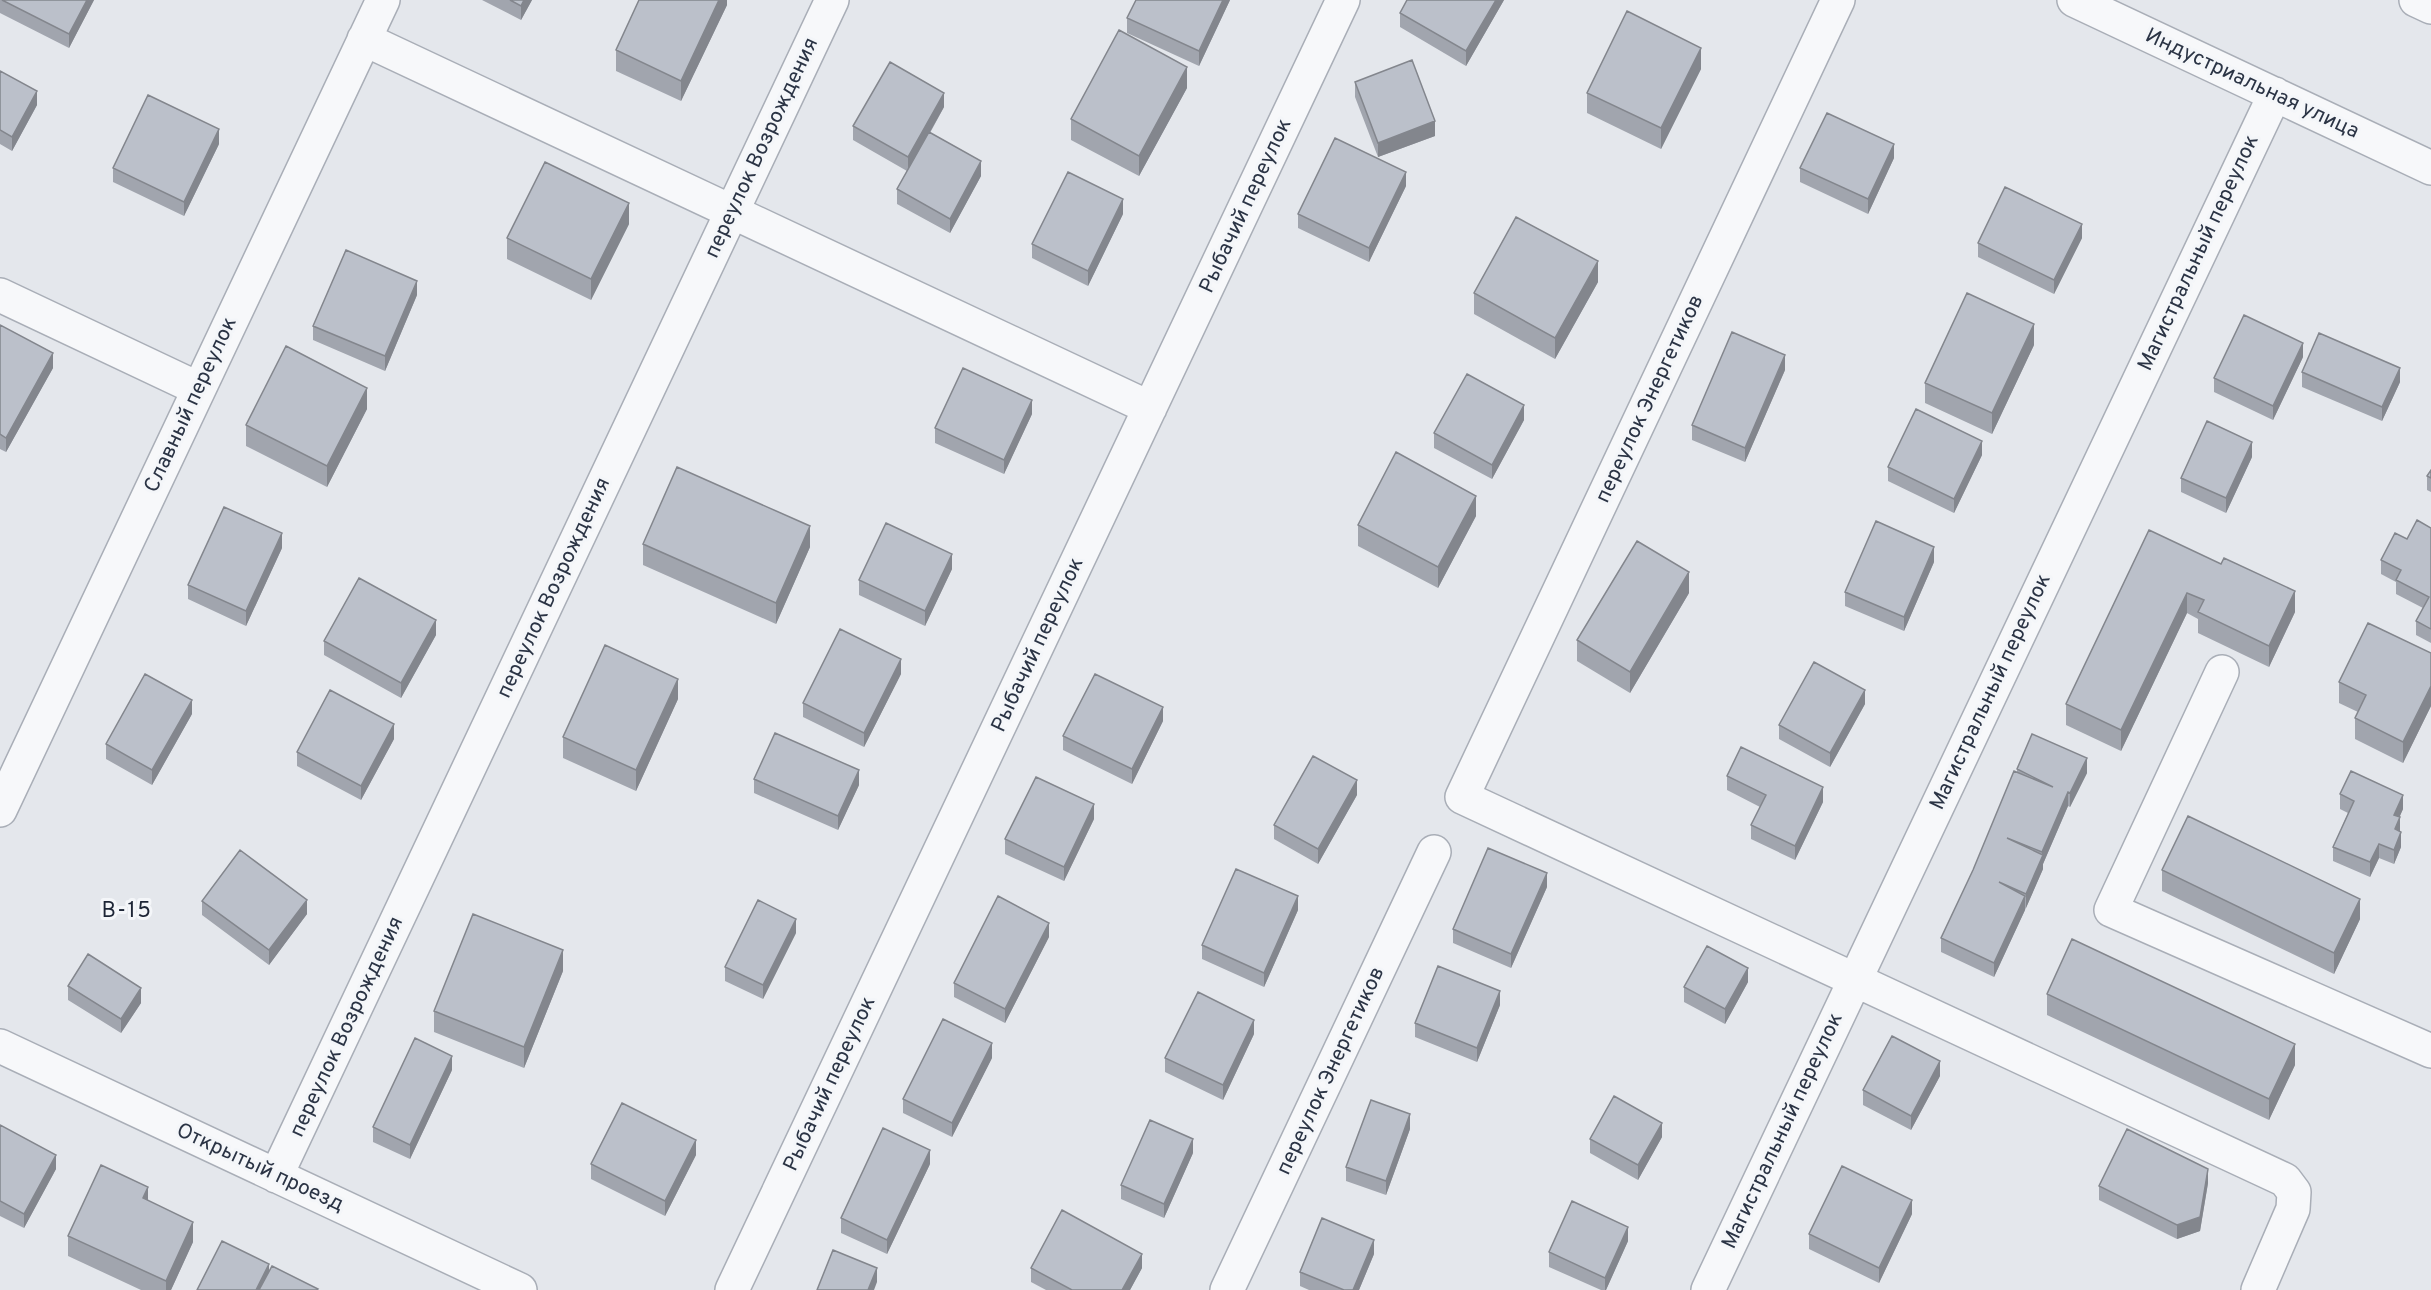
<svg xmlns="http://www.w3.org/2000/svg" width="2431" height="1290" font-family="Overpass,sans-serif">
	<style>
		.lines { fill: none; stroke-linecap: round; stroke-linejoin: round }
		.minor-casing { stroke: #a9aeb7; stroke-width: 36 }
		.minor { stroke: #f7f8fa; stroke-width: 33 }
		.wall { fill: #a1a5ae }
		.shaded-wall { fill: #83868d }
		.building { fill: #bbc0ca; stroke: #83868d; stroke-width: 1.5 }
		.labels { text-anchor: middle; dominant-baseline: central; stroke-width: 6; stroke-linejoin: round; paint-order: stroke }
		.street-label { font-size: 21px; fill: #2b3445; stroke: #f4f6f9 }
		.neighbourhood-label { font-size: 22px; letter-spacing: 1.5px; fill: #1d2536; stroke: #f4f6f9 }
	</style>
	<rect width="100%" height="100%" fill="#e4e7ec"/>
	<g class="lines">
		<defs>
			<path id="minor" d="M 1838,0 L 1462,797 L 2285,1180 L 2294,1192 L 2293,1209 L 2258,1290
				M 2074,0 L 2431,168
				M 2416,0 L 2431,7
				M 364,39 L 1150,408
				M 0,295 L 199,389
				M 2222,672 L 2111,910 L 2431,1051
				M 0,810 L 383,0
				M 0,1046 L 520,1290
				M 276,1176 L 832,0
				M 732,1290 L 1343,0
				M 1227,1290 L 1434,852
				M 1708,1290 L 2275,94"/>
		</defs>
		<use href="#minor" class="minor-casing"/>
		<use href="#minor" class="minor"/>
	</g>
	<path class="wall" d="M 0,0 L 94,0 L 69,48 L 0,13 Z
		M 482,0 L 532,0 L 521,20 Z
		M 727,0 L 727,5 L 681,101 L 616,71 L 616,50 Z
		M 1136,0 L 1230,0 L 1199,66 L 1127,33 L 1127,18 Z
		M 1504,0 L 1466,66 L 1400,27 L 1400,13 Z
		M 1701,69 L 1661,149 L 1587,113 L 1587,93 Z
		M 0,71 L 37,105 L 12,151 L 0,144 Z
		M 1355,82 L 1435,136 L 1378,157 L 1355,97 Z
		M 1187,88 L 1139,176 L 1071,140 L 1071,119 Z
		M 944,107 L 930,133 L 981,176 L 950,233 L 897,204 L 897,189 L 907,171 L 853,140 L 853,126 Z
		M 219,144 L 184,216 L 113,182 L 113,168 Z
		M 1894,158 L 1868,214 L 1800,182 L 1800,168 Z
		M 1406,186 L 1369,262 L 1298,228 L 1298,214 Z
		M 1123,214 L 1088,286 L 1032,258 L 1032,244 Z
		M 629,224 L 591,300 L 507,259 L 507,238 Z
		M 2082,238 L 2054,294 L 1978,257 L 1978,243 Z
		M 1598,282 L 1555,359 L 1474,314 L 1474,293 Z
		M 417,295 L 385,371 L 313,340 L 313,326 Z
		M 0,325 L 53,368 L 6,452 L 0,449 Z
		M 2034,345 L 1992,434 L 1925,403 L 1925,383 Z
		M 2303,357 L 2273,420 L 2214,392 L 2214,378 Z
		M 1785,370 L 1745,462 L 1692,440 L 1692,425 Z
		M 2302,372 L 2400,382 L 2382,421 L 2302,387 Z
		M 367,409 L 327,487 L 246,446 L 246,425 Z
		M 1032,414 L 1004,474 L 935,443 L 935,428 Z
		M 1524,420 L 1492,479 L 1434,448 L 1434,433 Z
		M 1982,455 L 1954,513 L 1888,481 L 1888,467 Z
		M 2252,457 L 2226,513 L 2181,492 L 2181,478 Z
		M 2431,470 L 2431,492 L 2427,490 L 2427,476 Z
		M 1476,516 L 1438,588 L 1358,546 L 1358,525 Z
		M 2431,528 L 2431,643 L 2416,635 L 2416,621 L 2423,608 L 2396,594 L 2396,582 L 2381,574 L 2381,560 L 2407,539 Z
		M 2149,530 L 2295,612 L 2269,667 L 2198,633 L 2198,619 L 2187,613 L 2121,751 L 2066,725 L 2066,704 Z
		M 643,544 L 810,547 L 776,624 L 643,565 Z
		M 282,548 L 246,626 L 188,599 L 188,585 Z
		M 1934,562 L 1904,631 L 1845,606 L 1845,592 Z
		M 952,569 L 925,626 L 859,595 L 859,580 Z
		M 1689,593 L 1630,693 L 1577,661 L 1577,640 Z
		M 436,635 L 401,698 L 324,655 L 324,641 Z
		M 2431,653 L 2431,706 L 2403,763 L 2355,739 L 2355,718 L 2358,712 L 2339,703 L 2339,682 Z
		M 901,674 L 864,747 L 803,717 L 803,703 Z
		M 678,699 L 636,791 L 563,758 L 563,737 Z
		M 1865,704 L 1830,767 L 1779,739 L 1779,725 Z
		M 192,714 L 152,785 L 106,759 L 106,744 Z
		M 1163,721 L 1132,784 L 1063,750 L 1063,736 Z
		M 394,739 L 361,800 L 297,766 L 297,752 Z
		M 2017,769 L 2087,773 L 2070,807 L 2068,806 L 2043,864 L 2043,869 L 2025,910 L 1994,977 L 1941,952 L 1941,938 L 1973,870 L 2017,772 Z
		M 1727,776 L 1823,802 L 1795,860 L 1751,839 L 1751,825 L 1760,807 L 1727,790 Z
		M 754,779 L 859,785 L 838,830 L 754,793 Z
		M 2340,794 L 2403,809 L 2399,817 L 2401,847 L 2394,864 L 2379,858 L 2370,877 L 2333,861 L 2333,847 L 2348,813 L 2340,809 Z
		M 1357,795 L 1318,864 L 1274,839 L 1274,825 Z
		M 1094,819 L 1064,881 L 1005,854 L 1005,839 Z
		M 2162,870 L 2360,919 L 2334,974 L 2162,891 Z
		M 1547,887 L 1511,968 L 1453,943 L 1453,929 Z
		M 202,901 L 307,914 L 269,965 L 202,915 Z
		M 1298,910 L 1264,987 L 1202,959 L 1202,945 Z
		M 796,933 L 763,999 L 725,981 L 725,967 Z
		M 1049,937 L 1005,1023 L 954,997 L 954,983 Z
		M 563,971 L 524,1068 L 434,1032 L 434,1011 Z
		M 1748,982 L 1725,1024 L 1684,1002 L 1684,987 Z
		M 68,986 L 141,1003 L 121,1033 L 68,1000 Z
		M 2047,994 L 2295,1065 L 2269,1120 L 2047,1015 Z
		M 1500,1005 L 1477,1062 L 1415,1037 L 1415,1023 Z
		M 1254,1034 L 1223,1100 L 1165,1072 L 1165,1058 Z
		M 992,1058 L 952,1137 L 903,1113 L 903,1099 Z
		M 452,1070 L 410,1159 L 373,1142 L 373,1127 Z
		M 1940,1076 L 1911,1130 L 1863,1105 L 1863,1090 Z
		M 0,1125 L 56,1169 L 24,1228 L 0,1216 Z
		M 1410,1129 L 1386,1195 L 1346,1181 L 1346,1167 Z
		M 1662,1137 L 1638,1180 L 1590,1153 L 1590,1139 Z
		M 1193,1153 L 1164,1218 L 1121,1199 L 1121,1185 Z
		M 696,1155 L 665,1216 L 591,1179 L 591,1164 Z
		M 930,1164 L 887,1254 L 841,1233 L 841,1218 Z
		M 2208,1183 L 2200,1231 L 2177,1239 L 2099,1200 L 2099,1186 Z
		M 148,1201 L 193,1242 L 171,1290 L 141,1290 L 68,1256 L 68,1236 Z
		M 1912,1214 L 1879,1283 L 1809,1249 L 1809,1234 Z
		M 1628,1241 L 1606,1290 L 1601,1290 L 1549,1267 L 1549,1252 Z
		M 1374,1254 L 1359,1290 L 1309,1290 L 1300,1286 L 1300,1272 Z
		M 1031,1268 L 1142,1268 L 1130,1290 L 1046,1290 L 1031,1282 Z"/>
	<path class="shaded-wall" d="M 87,0 L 94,0 L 69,48 L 69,34 Z
		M 524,0 L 532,0 L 521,20 L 521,6 Z
		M 719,0 L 727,0 L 727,5 L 681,101 L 681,81 Z
		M 1223,0 L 1230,0 L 1199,66 L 1199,51 Z
		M 1496,0 L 1504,0 L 1466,66 L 1466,51 Z
		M 1701,48 L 1701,69 L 1661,149 L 1661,128 Z
		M 1187,67 L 1187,88 L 1139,176 L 1139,156 Z
		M 37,91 L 37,105 L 12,151 L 12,137 Z
		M 944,93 L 944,107 L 908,171 L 908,157 Z
		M 1435,121 L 1435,136 L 1378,157 L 1378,143 Z
		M 219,129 L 219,144 L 184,216 L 184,202 Z
		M 1894,144 L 1894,158 L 1868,214 L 1868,199 Z
		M 981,161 L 981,176 L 950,233 L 950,219 Z
		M 1406,172 L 1406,186 L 1369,262 L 1369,248 Z
		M 1123,199 L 1123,214 L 1088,286 L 1088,271 Z
		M 629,203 L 629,224 L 591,300 L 591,279 Z
		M 2082,224 L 2082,238 L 2054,294 L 2054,280 Z
		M 1598,261 L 1598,282 L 1555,359 L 1555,338 Z
		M 417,281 L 417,295 L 385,371 L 385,356 Z
		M 2034,324 L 2034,345 L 1992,434 L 1992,413 Z
		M 2303,343 L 2303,357 L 2273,420 L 2273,406 Z
		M 53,353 L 53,368 L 6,452 L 6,438 Z
		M 1785,355 L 1785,370 L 1745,462 L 1745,448 Z
		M 2400,368 L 2400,382 L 2382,421 L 2382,407 Z
		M 367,388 L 367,409 L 327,487 L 327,466 Z
		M 1032,400 L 1032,414 L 1004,474 L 1004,460 Z
		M 1524,405 L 1524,420 L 1492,479 L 1492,465 Z
		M 1982,441 L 1982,455 L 1954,513 L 1954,499 Z
		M 2252,442 L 2252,457 L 2226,513 L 2226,498 Z
		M 1476,496 L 1476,516 L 1438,588 L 1438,567 Z
		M 810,526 L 810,547 L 776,624 L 776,603 Z
		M 282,533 L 282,548 L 246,626 L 246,611 Z
		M 1934,547 L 1934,562 L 1904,631 L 1904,617 Z
		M 952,554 L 952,569 L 925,626 L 925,611 Z
		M 1689,572 L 1689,593 L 1630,693 L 1630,672 Z
		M 2295,591 L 2295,612 L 2269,667 L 2269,646 Z
		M 2187,593 L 2187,613 L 2121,751 L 2121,730 Z
		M 436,620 L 436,635 L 401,698 L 401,683 Z
		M 901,659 L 901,674 L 864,747 L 864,733 Z
		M 678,679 L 678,699 L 636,791 L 636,770 Z
		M 2431,686 L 2431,706 L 2403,763 L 2403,742 Z
		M 1865,690 L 1865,704 L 1830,767 L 1830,753 Z
		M 192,700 L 192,714 L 152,785 L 152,770 Z
		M 1163,707 L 1163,721 L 1132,784 L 1132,769 Z
		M 394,724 L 394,739 L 361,800 L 361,786 Z
		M 2087,758 L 2087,773 L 2070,807 L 2070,793 Z
		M 859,770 L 859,785 L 838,830 L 838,816 Z
		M 1357,780 L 1357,795 L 1318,864 L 1318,849 Z
		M 1823,787 L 1823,802 L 1795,860 L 1795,846 Z
		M 2068,792 L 2068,806 L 2043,864 L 2043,869 L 2026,908 L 2026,894 L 2042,857 L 2042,852 Z
		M 2403,795 L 2403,809 L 2394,830 L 2394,815 Z
		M 1094,804 L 1094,819 L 1064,881 L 1064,867 Z
		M 2400,817 L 2400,832 L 2395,829 Z
		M 2401,832 L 2401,847 L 2394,864 L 2394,850 Z
		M 2379,844 L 2379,858 L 2370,877 L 2370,862 Z
		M 1547,873 L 1547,887 L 1511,968 L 1511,954 Z
		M 1298,896 L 1298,910 L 1264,987 L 1264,973 Z
		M 2025,896 L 2025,910 L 1994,977 L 1994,963 Z
		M 2360,899 L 2360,919 L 2334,974 L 2334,953 Z
		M 307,900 L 307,914 L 269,965 L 269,950 Z
		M 796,919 L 796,933 L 763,999 L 763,985 Z
		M 1049,923 L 1049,937 L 1005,1023 L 1005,1009 Z
		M 563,950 L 563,971 L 524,1068 L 524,1047 Z
		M 1748,968 L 1748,982 L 1725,1024 L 1725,1009 Z
		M 141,988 L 141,1003 L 121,1033 L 121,1019 Z
		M 1500,991 L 1500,1005 L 1477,1062 L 1477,1048 Z
		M 1254,1020 L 1254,1034 L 1223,1100 L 1223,1085 Z
		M 992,1043 L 992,1058 L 952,1137 L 952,1123 Z
		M 2295,1044 L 2295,1065 L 2269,1120 L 2269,1099 Z
		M 452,1056 L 452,1070 L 410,1159 L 410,1145 Z
		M 1940,1061 L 1940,1076 L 1911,1130 L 1911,1116 Z
		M 1410,1114 L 1410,1129 L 1386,1195 L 1386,1181 Z
		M 1662,1123 L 1662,1137 L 1638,1180 L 1638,1165 Z
		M 1193,1139 L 1193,1153 L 1164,1218 L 1164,1204 Z
		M 696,1140 L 696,1155 L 665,1216 L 665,1201 Z
		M 930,1150 L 930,1164 L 887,1254 L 887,1240 Z
		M 56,1155 L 56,1169 L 24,1228 L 24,1214 Z
		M 2208,1169 L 2208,1183 L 2200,1231 L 2177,1239 L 2177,1225 Z
		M 148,1187 L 148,1208 L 143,1198 Z
		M 1912,1200 L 1912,1214 L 1879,1283 L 1879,1268 Z
		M 193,1222 L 193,1242 L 171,1290 L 166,1290 L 166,1281 Z
		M 1628,1227 L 1628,1241 L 1606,1290 L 1605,1290 L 1605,1278 Z
		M 1374,1240 L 1374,1254 L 1359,1290 L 1353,1290 Z
		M 1142,1254 L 1142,1268 L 1130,1290 L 1122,1290 Z
		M 269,1264 L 269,1279 L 264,1290 L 256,1290 Z
		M 877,1268 L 877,1282 L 874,1290 L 868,1290 Z"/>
	<path class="building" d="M 2,0 L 87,0 L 69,34 Z
		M 510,0 L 524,0 L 521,6 Z
		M 639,0 L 719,0 L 681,81 L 616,50 Z
		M 1136,0 L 1223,0 L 1199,51 L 1127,18 Z
		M 1407,0 L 1496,0 L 1466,51 L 1400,13 Z
		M 1627,11 L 1701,48 L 1661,128 L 1587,93 Z
		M 1119,30 L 1187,67 L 1139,156 L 1071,119 Z
		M 1412,60 L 1435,121 L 1378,143 L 1355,82 Z
		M 890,62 L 944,93 L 908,157 L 853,126 Z
		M 0,71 L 37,91 L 12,137 L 0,130 Z
		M 148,95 L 219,129 L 184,202 L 113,168 Z
		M 1827,113 L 1894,144 L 1868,199 L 1800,168 Z
		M 929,132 L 981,161 L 950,219 L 897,189 Z
		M 1335,138 L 1406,172 L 1369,248 L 1298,214 Z
		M 545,162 L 629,203 L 591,279 L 507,238 Z
		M 1068,172 L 1123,199 L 1088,271 L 1032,244 Z
		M 2005,187 L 2082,224 L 2054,280 L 1978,243 Z
		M 1516,217 L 1598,261 L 1555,338 L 1474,293 Z
		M 346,250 L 417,281 L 385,356 L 313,326 Z
		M 1967,293 L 2034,324 L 1992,413 L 1925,383 Z
		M 2244,315 L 2303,343 L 2273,406 L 2214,378 Z
		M 0,325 L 53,353 L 6,438 L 0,434 Z
		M 1732,332 L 1785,355 L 1745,448 L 1692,425 Z
		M 2319,333 L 2400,368 L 2382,407 L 2302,372 Z
		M 286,346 L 367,388 L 327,466 L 246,425 Z
		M 963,368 L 1032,400 L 1004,460 L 935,428 Z
		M 1467,374 L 1524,405 L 1492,465 L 1434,433 Z
		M 1916,409 L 1982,441 L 1954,499 L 1888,467 Z
		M 2207,421 L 2252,442 L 2226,498 L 2181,478 Z
		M 1396,452 L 1476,496 L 1438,567 L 1358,525 Z
		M 677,467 L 810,526 L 776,603 L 643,544 Z
		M 2431,470 L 2431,478 L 2427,476 Z
		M 224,507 L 282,533 L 246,611 L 188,585 Z
		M 2417,520 L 2431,528 L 2431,629 L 2416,621 L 2429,597 L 2396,580 L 2401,570 L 2381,560 L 2395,533 L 2407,539 Z
		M 1876,521 L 1934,547 L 1904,617 L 1845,592 Z
		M 886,523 L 952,554 L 925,611 L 859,580 Z
		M 2149,530 L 2221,564 L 2224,558 L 2295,591 L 2269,646 L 2198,612 L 2204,600 L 2187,593 L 2121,730 L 2066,704 Z
		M 1637,541 L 1689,572 L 1630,672 L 1577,640 Z
		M 359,578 L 436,620 L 401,683 L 324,641 Z
		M 2368,623 L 2431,653 L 2431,686 L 2403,742 L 2355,718 L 2366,695 L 2339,682 Z
		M 840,629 L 901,659 L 864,733 L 803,703 Z
		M 605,645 L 678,679 L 636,770 L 563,737 Z
		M 1814,662 L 1865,690 L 1830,753 L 1779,725 Z
		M 145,674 L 192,700 L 152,770 L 106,744 Z
		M 1095,674 L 1163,707 L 1132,769 L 1063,736 Z
		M 330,690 L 394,724 L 361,786 L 297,752 Z
		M 775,733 L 859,770 L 838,816 L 754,779 Z
		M 2032,734 L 2087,758 L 2070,793 L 2068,792 L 2042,852 L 2007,838 L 2043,855 L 2026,894 L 1999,882 L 2025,896 L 1994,963 L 1941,938 L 1973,870 L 2014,771 L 2053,787 L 2017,769 Z
		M 1741,747 L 1823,787 L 1795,846 L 1751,825 L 1766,795 L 1727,776 Z
		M 1313,756 L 1357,780 L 1318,849 L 1274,825 Z
		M 2351,771 L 2403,795 L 2394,815 L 2400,817 L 2395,829 L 2401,832 L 2394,850 L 2379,844 L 2370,862 L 2333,847 L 2354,801 L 2340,794 Z
		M 1036,777 L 1094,804 L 1064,867 L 1005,839 Z
		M 2188,816 L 2360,899 L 2334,953 L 2162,870 Z
		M 1488,848 L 1547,873 L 1511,954 L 1453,929 Z
		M 240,850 L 307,900 L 269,950 L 202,901 Z
		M 1236,869 L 1298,896 L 1264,973 L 1202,945 Z
		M 998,896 L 1049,923 L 1005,1009 L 954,983 Z
		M 758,900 L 796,919 L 763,985 L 725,967 Z
		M 473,914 L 563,950 L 524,1047 L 434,1011 Z
		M 2072,939 L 2295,1044 L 2269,1099 L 2047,994 Z
		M 1707,946 L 1748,968 L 1725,1009 L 1684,987 Z
		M 88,954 L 141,988 L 121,1019 L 68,986 Z
		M 1438,966 L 1500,991 L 1477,1048 L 1415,1023 Z
		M 1198,992 L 1254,1020 L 1223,1085 L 1165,1058 Z
		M 943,1019 L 992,1043 L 952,1123 L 903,1099 Z
		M 1892,1036 L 1940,1061 L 1911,1116 L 1863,1090 Z
		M 415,1038 L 452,1056 L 410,1145 L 373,1127 Z
		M 1614,1096 L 1662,1123 L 1638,1165 L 1590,1139 Z
		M 1371,1100 L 1410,1114 L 1386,1181 L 1346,1167 Z
		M 622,1103 L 696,1140 L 665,1201 L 591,1164 Z
		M 1150,1120 L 1193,1139 L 1164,1204 L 1121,1185 Z
		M 0,1125 L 56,1155 L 24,1214 L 0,1201 Z
		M 883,1128 L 930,1150 L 887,1240 L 841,1218 Z
		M 2127,1129 L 2208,1169 L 2200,1217 L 2177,1225 L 2099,1186 Z
		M 101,1165 L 148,1187 L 143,1198 L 193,1222 L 166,1281 L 68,1236 Z
		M 1842,1166 L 1912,1200 L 1879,1268 L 1809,1234 Z
		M 1572,1201 L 1628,1227 L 1605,1278 L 1549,1252 Z
		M 1062,1210 L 1142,1254 L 1122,1290 L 1072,1290 L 1031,1268 Z
		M 1322,1218 L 1374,1240 L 1353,1290 L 1344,1290 L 1300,1272 Z
		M 222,1241 L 269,1264 L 256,1290 L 197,1290 Z
		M 833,1250 L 877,1268 L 868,1290 L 817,1290 Z
		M 272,1266 L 318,1289 L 317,1290 L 259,1290 Z"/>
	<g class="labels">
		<g class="street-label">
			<text transform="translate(2252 84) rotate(25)">Индустриальная улица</text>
			<text transform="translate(762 148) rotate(-65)">переулок Возрождения</text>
			<text transform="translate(1246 206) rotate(-65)">Рыбачий переулок</text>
			<text transform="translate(2199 253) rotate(-65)">Магистральный переулок</text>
			<text transform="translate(1650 399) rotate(-65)">переулок Энергетиков</text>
			<text transform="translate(191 405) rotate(-65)">Славный переулок</text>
			<text transform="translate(554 588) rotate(-65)">переулок Возрождения</text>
			<text transform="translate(1038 645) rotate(-65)">Рыбачий переулок</text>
			<text transform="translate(1991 692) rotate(-65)">Магистральный переулок</text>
			<text transform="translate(347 1027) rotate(-65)">переулок Возрождения</text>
			<text transform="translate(1331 1071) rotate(-65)">переулок Энергетиков</text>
			<text transform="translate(830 1084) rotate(-65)">Рыбачий переулок</text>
			<text transform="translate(1783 1131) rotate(-65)">Магистральный переулок</text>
			<text transform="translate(260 1168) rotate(25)">Открытый проезд</text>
		</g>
		<g class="neighbourhood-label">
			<text x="127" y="911">В-15</text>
		</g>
	</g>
</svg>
